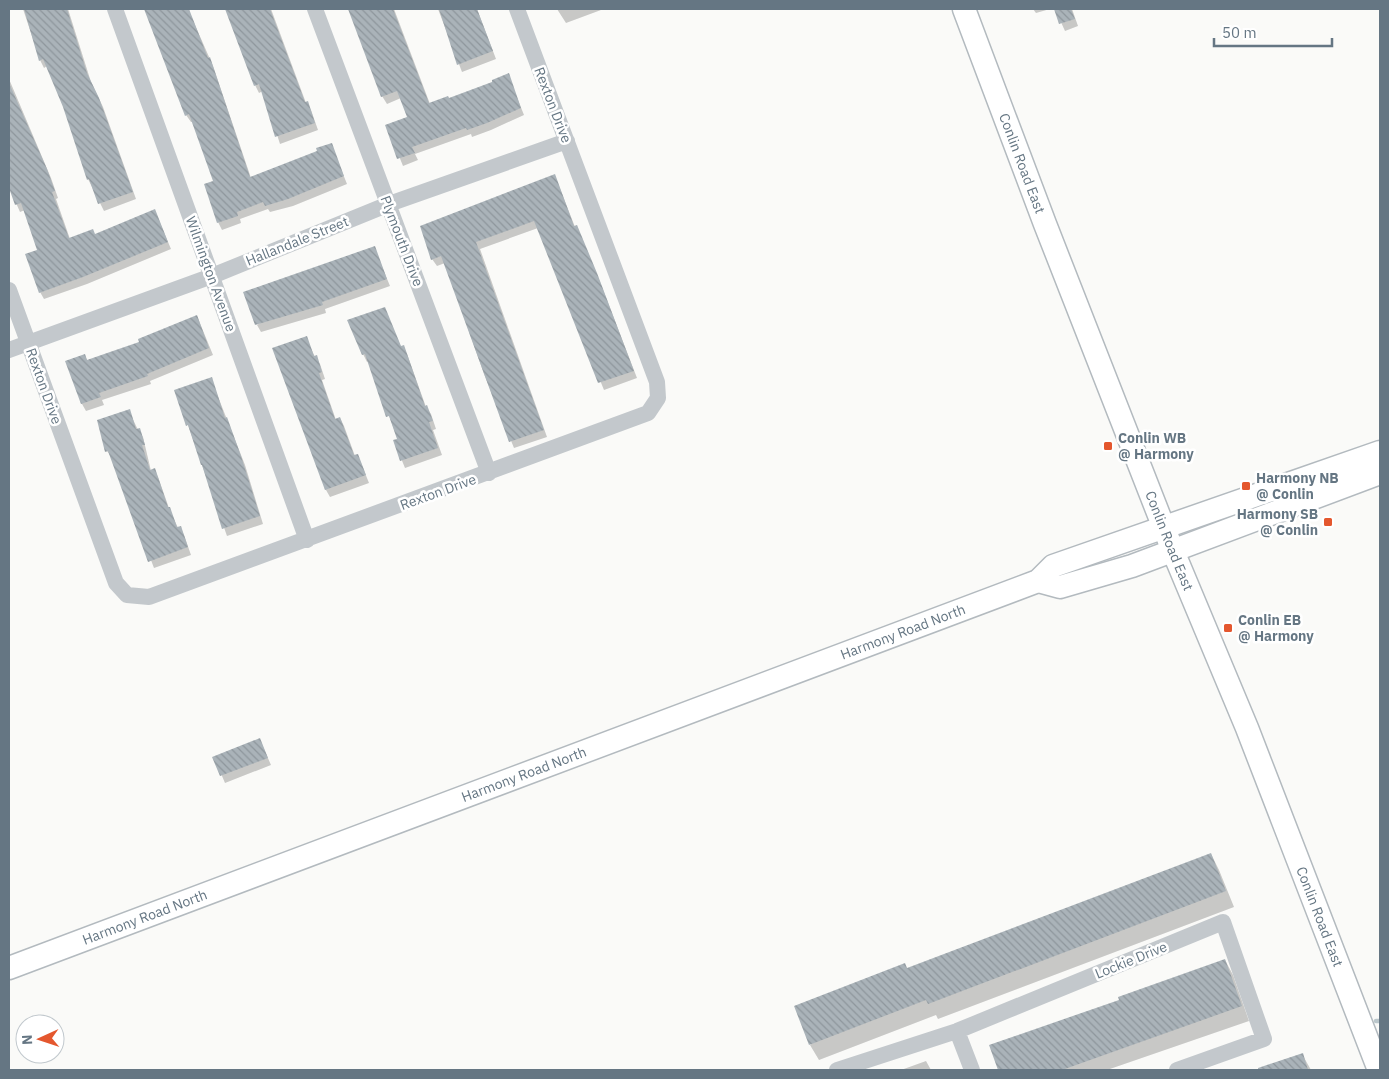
<svg xmlns="http://www.w3.org/2000/svg" width="1389" height="1079" font-family="'IBM Plex Sans',sans-serif">
	<style>
		.shadow { fill: #0003 }
		.lines { fill: none; stroke-linecap: round; stroke-linejoin: round }
		.stream { stroke: #bbc7cb; stroke-width: 4.5 }
		.building { fill: url(#building-back-hatch) }
		.secondary-casing { stroke: #b3babf; stroke-width: 25 }
		.street { stroke: #c3c8cc; stroke-width: 16 }
		.secondary { stroke: #fff; stroke-width: 22 }
		.poi-dot { fill: #e4572e; stroke: #fff; stroke-width: 2 }
		.labels { text-anchor: middle; dominant-baseline: central; stroke-width: 5; stroke-linejoin: round; paint-order: stroke }
		.street-label { font-size: 14px; fill: #657683; stroke: #fff }
		.poi-label { font-size: 14px; font-weight: bold; fill: #657683; stroke: #fff; text-anchor: start }
	</style>
	<defs>
		<pattern id="building-back-hatch" width="6" height="6" patternUnits="userSpaceOnUse" patternTransform="scale(1.25)"><rect width="6" height="6" fill="#aab3b9"/><path d="M-1 5l2 2M0 0l6 6M5-1l2 2" fill="none" stroke="#8e969c"/></pattern>
	</defs>
	<rect width="100%" height="100%" fill="#fafaf8"/>
	<path class="shadow" d="M 23,9 L 68,9 L 91,82 L 103,107 L 136,199 L 104,211 L 88,179 L 64,106 L 47,66 L 44,68 L 40,60 Z
		M 145,9 L 188,9 L 213,66 L 251,178 L 319,152 L 331,144 L 347,184 L 293,206 L 270,212 L 268,209 L 240,219 L 241,223 L 222,230 L 218,222 L 215,182 L 193,122 L 191,122 L 186,115 Z
		M 227,9 L 271,9 L 306,103 L 311,110 L 318,130 L 280,144 L 263,91 L 259,93 L 255,85 Z
		M 349,9 L 394,9 L 430,104 L 449,100 L 494,83 L 508,75 L 524,115 L 491,130 L 472,137 L 471,134 L 415,154 L 418,160 L 403,166 L 387,126 L 409,117 L 401,98 L 387,104 L 382,96 Z
		M 438,9 L 477,9 L 496,59 L 462,72 Z
		M 557,9 L 601,9 L 601,10 L 566,23 Z
		M 1033,9 L 1050,9 L 1036,13 Z
		M 1055,9 L 1072,9 L 1078,26 L 1065,31 Z
		M 9,79 L 51,178 L 58,198 L 56,199 L 70,239 L 95,235 L 155,211 L 171,249 L 87,284 L 44,299 L 40,292 L 39,251 L 25,210 L 20,212 L 9,187 Z
		M 555,176 L 575,227 L 600,282 L 637,378 L 604,390 L 538,228 L 480,249 L 547,437 L 514,448 L 484,374 L 445,263 L 437,266 L 432,259 Z
		M 374,247 L 390,286 L 325,309 L 326,313 L 261,332 L 257,325 Z
		M 384,309 L 401,347 L 403,347 L 407,354 L 426,407 L 431,414 L 436,429 L 433,430 L 442,455 L 405,468 L 394,441 L 398,440 L 369,361 L 367,362 L 363,354 Z
		M 197,316 L 213,355 L 150,381 L 151,384 L 102,400 L 104,405 L 86,411 L 82,404 L 84,355 L 88,361 L 141,343 Z
		M 306,338 L 315,357 L 320,364 L 325,379 L 322,380 L 336,420 L 340,418 L 344,426 L 355,456 L 357,456 L 361,463 L 369,483 L 330,497 L 326,490 Z
		M 211,379 L 245,465 L 263,524 L 227,536 L 176,391 Z
		M 129,411 L 138,430 L 143,437 L 151,471 L 154,470 L 158,477 L 169,508 L 178,528 L 180,528 L 184,535 L 191,555 L 154,568 L 112,458 L 107,451 Z
		M 260,740 L 271,765 L 225,783 L 214,757 Z
		M 1211,854 L 1219,870 L 1234,907 L 938,1019 L 936,1015 L 819,1060 L 810,1045 L 908,969 Z
		M 1225,960 L 1233,975 L 1249,1021 L 1107,1070 L 999,1070 L 991,1046 L 1121,1001 Z
		M 1302,1054 L 1311,1070 L 1255,1070 Z
		M 926,1061 L 931,1070 L 901,1070 Z"/>
	<g class="lines">
		<path class="stream" d="M 1376,1021 L 1380,1021"/>
	</g>
	<path class="building" d="M 24,9 L 67,9 L 87,73 L 99,98 L 133,192 L 98,204 L 89,179 L 87,180 L 63,107 L 43,59 L 39,61 Z
		M 144,9 L 189,9 L 208,58 L 210,57 L 250,177 L 317,151 L 316,148 L 332,143 L 344,176 L 288,199 L 265,206 L 263,202 L 237,212 L 238,216 L 217,223 L 204,184 L 213,181 L 189,114 L 185,116 Z
		M 225,9 L 270,9 L 305,102 L 308,101 L 315,123 L 275,137 L 259,84 L 254,86 Z
		M 348,9 L 393,9 L 429,103 L 448,96 L 449,98 L 492,82 L 492,80 L 509,73 L 521,108 L 487,123 L 467,130 L 466,128 L 412,147 L 415,153 L 397,159 L 385,125 L 407,117 L 397,91 L 381,97 Z
		M 439,9 L 477,9 L 493,51 L 457,65 Z
		M 1054,9 L 1071,9 L 1075,19 L 1059,24 Z
		M 9,83 L 47,169 L 55,191 L 52,192 L 69,238 L 93,229 L 95,234 L 155,209 L 168,242 L 83,277 L 39,293 L 25,254 L 37,250 L 21,203 L 15,205 L 9,188 Z
		M 555,174 L 574,226 L 577,225 L 597,273 L 634,371 L 598,383 L 534,221 L 476,242 L 544,430 L 509,442 L 441,256 L 431,260 L 420,226 Z
		M 375,246 L 387,279 L 322,302 L 323,305 L 255,325 L 243,292 Z
		M 385,307 L 401,346 L 404,345 L 425,406 L 427,405 L 433,421 L 429,422 L 438,448 L 400,461 L 393,440 L 397,439 L 389,416 L 386,417 L 365,354 L 362,355 L 347,320 Z
		M 197,315 L 209,348 L 147,374 L 148,376 L 99,393 L 101,397 L 81,404 L 65,361 L 85,354 L 87,360 L 110,352 L 139,342 L 138,339 Z
		M 307,336 L 314,356 L 317,355 L 322,372 L 319,373 L 335,419 L 340,417 L 354,455 L 358,454 L 366,475 L 325,490 L 272,348 Z
		M 212,377 L 225,418 L 227,417 L 241,456 L 260,516 L 222,529 L 202,465 L 201,465 L 188,425 L 186,426 L 174,390 Z
		M 130,409 L 136,429 L 140,428 L 145,445 L 142,445 L 150,470 L 155,468 L 168,507 L 170,507 L 177,527 L 181,526 L 188,547 L 148,562 L 108,451 L 105,452 L 97,420 Z
		M 260,738 L 268,758 L 220,776 L 212,757 Z
		M 1211,853 L 1226,891 L 928,1004 L 926,1000 L 809,1045 L 794,1006 L 905,963 L 907,968 Z
		M 1225,959 L 1242,1006 L 1062,1070 L 998,1070 L 989,1045 L 1119,1000 L 1118,997 Z
		M 1303,1053 L 1308,1070 L 1258,1070 L 1258,1068 Z"/>
	<g class="lines">
		<defs>
			<g id="secondary">
				<path id="s1" d="M 964,9 L 1045,224 L 1173,551 L 1247,728 L 1379,1070"/>
				<path d="M 1038,581 L 1060,587 L 1132,566 L 1380,473"/>
				<path id="s2" d="M 9,968 L 1038,581 L 1053,566 L 1380,452"/>
			</g>
		</defs>
		<use href="#secondary" class="secondary-casing"/>
		<path class="street" d="M 115,9 L 307,540
			M 315,9 L 489,473
			M 9,290 L 116,583 L 127,595 L 149,597 L 648,413 L 658,398 L 657,382 L 517,9
			M 9,350 L 212,276 L 389,204 L 567,141
			M 957,1031 L 972,1070
			M 837,1070 L 957,1031 L 1223,922 L 1264,1039 L 1177,1070"/>
		<use href="#secondary" class="secondary"/>
	</g>
	<g class="poi-dot">
		<rect x="1103" y="441" width="10" height="10" rx="2.5"/>
		<rect x="1241" y="481" width="10" height="10" rx="2.5"/>
		<rect x="1323" y="517" width="10" height="10" rx="2.5"/>
		<rect x="1223" y="623" width="10" height="10" rx="2.5"/>
	</g>
	<g class="labels">
		<g class="street-label">
			<text transform="translate(553 105) rotate(69)">Rexton Drive</text>
			<text stroke="none"><textPath href="#s1" startOffset="165">Conlin Road East</textPath></text>
			<text transform="translate(297 241) rotate(-22)">Hallandale Street</text>
			<text transform="translate(402 241) rotate(69)">Plymouth Drive</text>
			<text transform="translate(211 274) rotate(70)">Wilmington Avenue</text>
			<text transform="translate(44 386) rotate(70)">Rexton Drive</text>
			<text transform="translate(438 492) rotate(-20)">Rexton Drive</text>
			<text stroke="none"><textPath href="#s1" startOffset="570">Conlin Road East</textPath></text>
			<text stroke="none"><textPath href="#s2" startOffset="955">Harmony Road North</textPath></text>
			<text stroke="none"><textPath href="#s2" startOffset="550">Harmony Road North</textPath></text>
			<text stroke="none"><textPath href="#s2" startOffset="145">Harmony Road North</textPath></text>
			<text stroke="none"><textPath href="#s1" startOffset="975">Conlin Road East</textPath></text>
			<text transform="translate(1131 960) rotate(-22)">Lockie Drive</text>
		</g>
		<g class="poi-label">
			<text x="1118" y="438">Conlin WB<tspan x="1118" dy="16">@ Harmony</tspan></text>
			<text x="1256" y="478">Harmony NB<tspan x="1256" dy="16">@ Conlin</tspan></text>
			<text x="1318" y="514" text-anchor="end">Harmony SB<tspan x="1318" dy="16">@ Conlin</tspan></text>
			<text x="1238" y="620">Conlin EB<tspan x="1238" dy="16">@ Harmony</tspan></text>
		</g>
	</g>
	<rect width="1389" height="1079" fill="none" stroke="#657683" stroke-width="20"/>
	<g transform="translate(40 1039) rotate(267)"><circle r="24" fill="#ffffff" stroke="#c1c8cd"/>
	<path d="M0-4L9 19L0 12L-9 19Z" fill="#e4572e"/>
	<text y="-8" font-size="14" font-weight="bold" text-anchor="middle" fill="#657683">N</text>
	</g>
	<path d="M1214 38v8h118v-8" fill="none" stroke="#657683" stroke-width="2.5"/>
	<text x="1222" y="38" font-size="15" fill="#657683" stroke="#ffffff" stroke-width="4" paint-order="stroke">50 m</text>
</svg>
